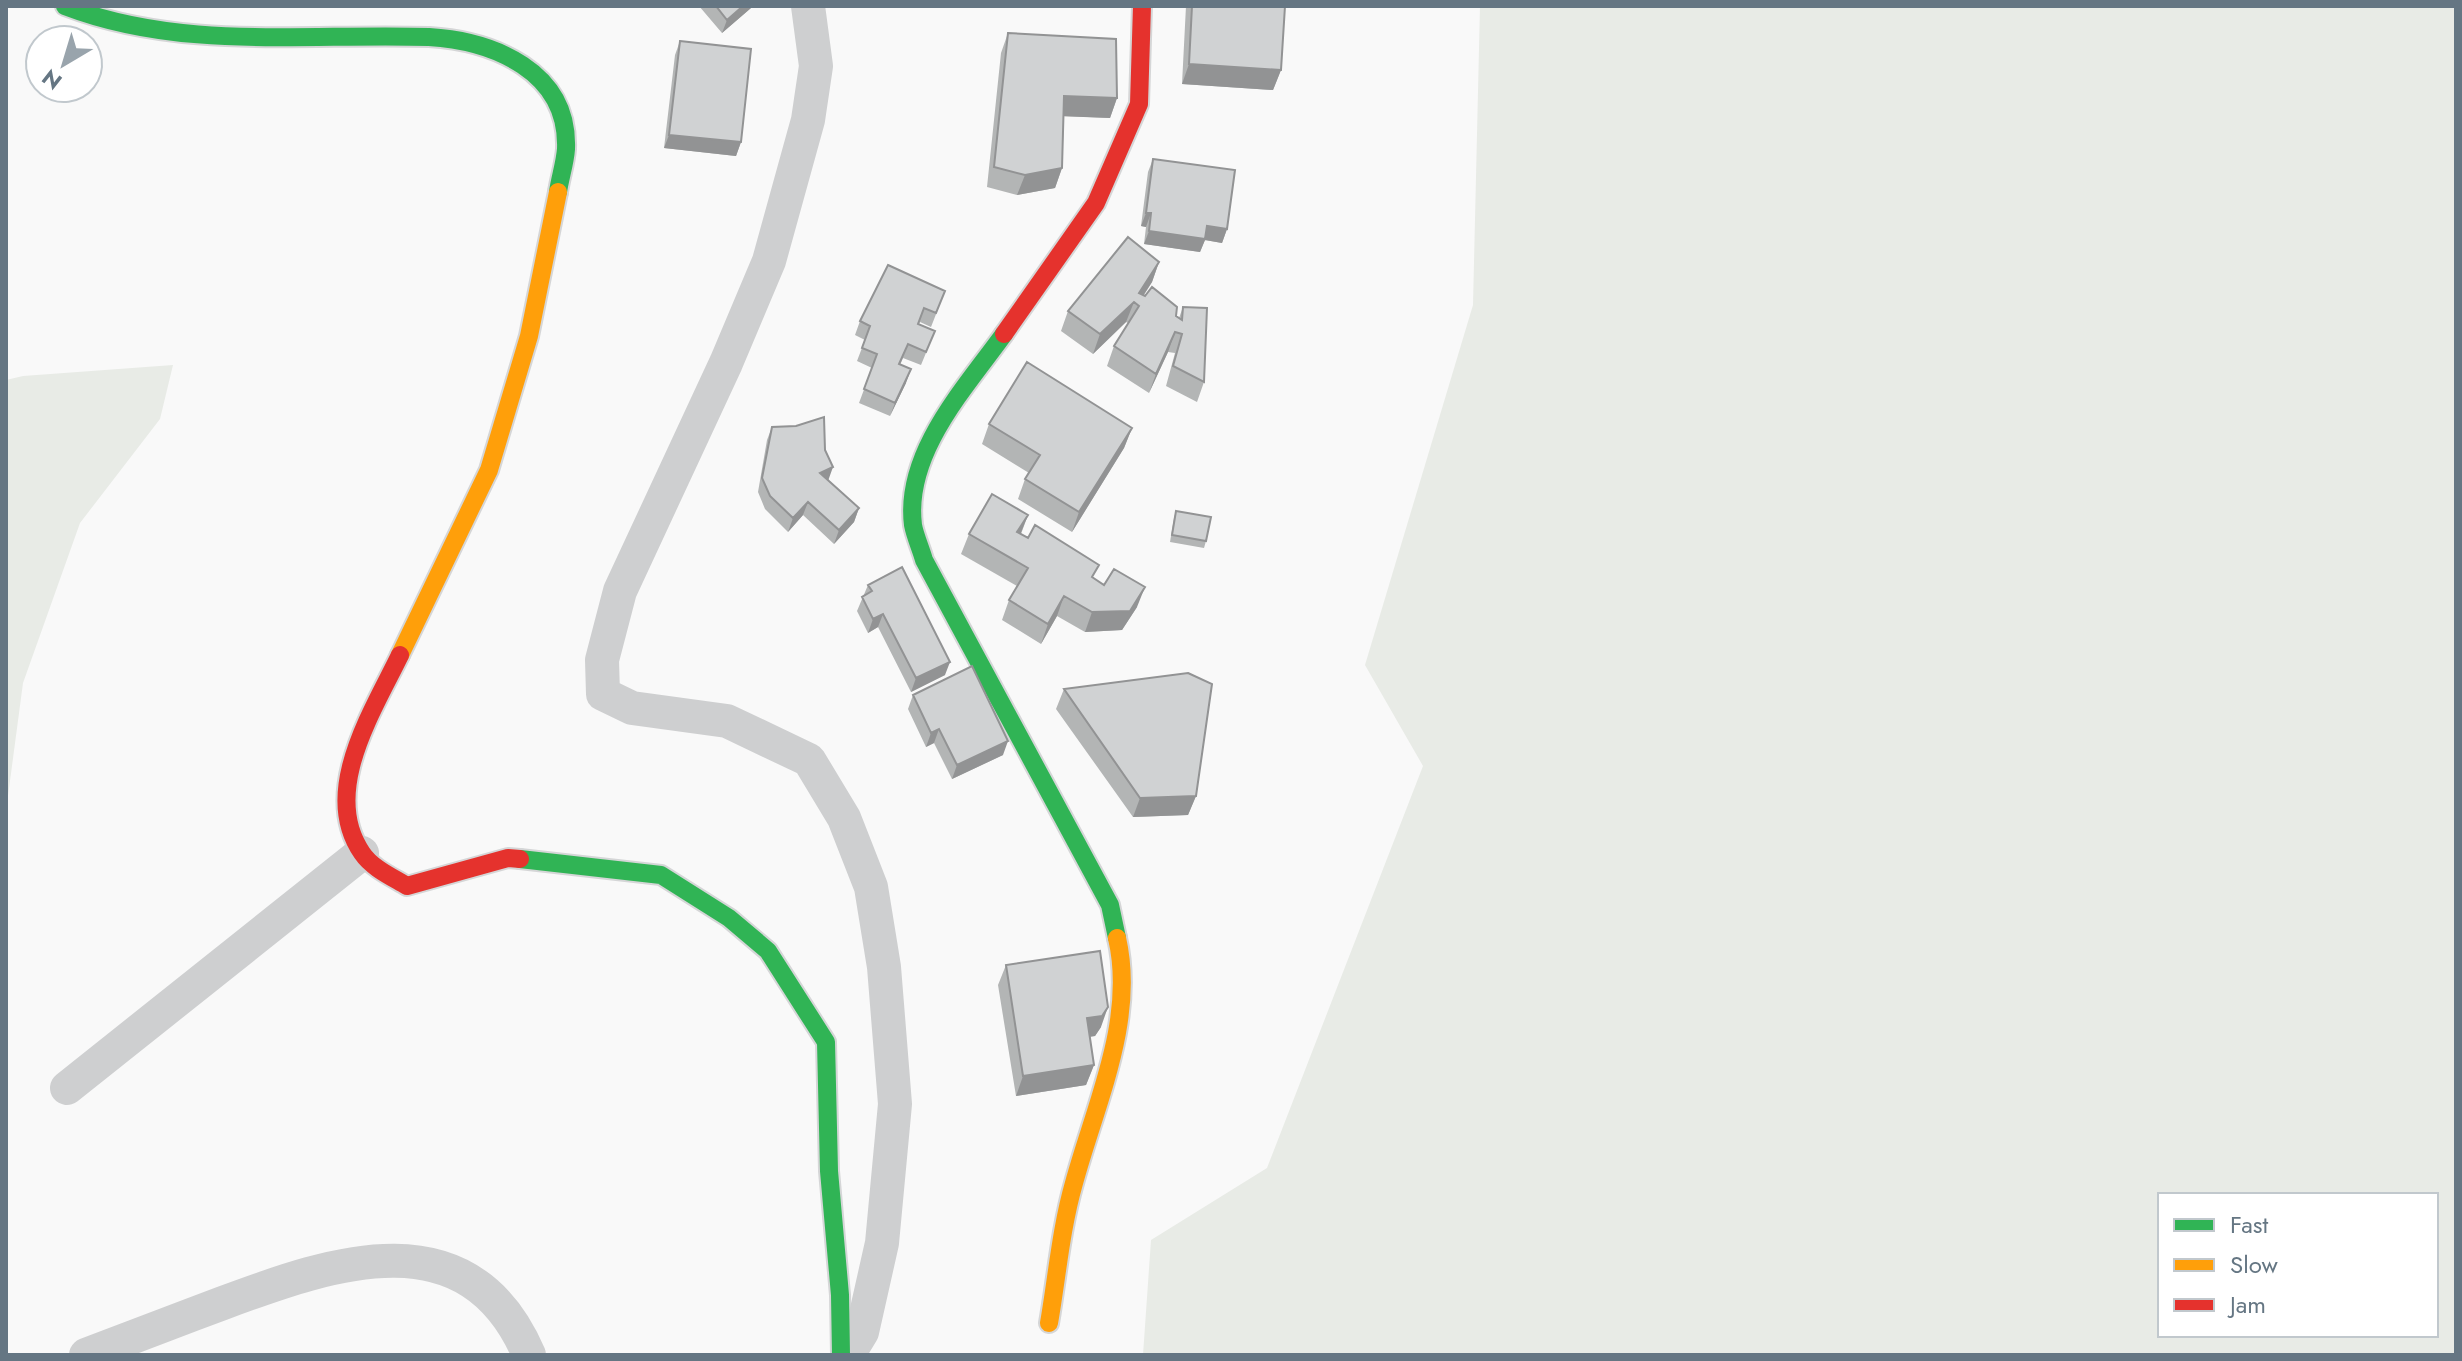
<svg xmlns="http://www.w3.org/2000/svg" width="2462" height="1361" font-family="Jost,sans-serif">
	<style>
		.green { fill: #e8ebe6; fill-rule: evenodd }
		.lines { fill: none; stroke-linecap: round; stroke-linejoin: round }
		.fast-casing { stroke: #d5d6d7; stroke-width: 22 }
		.slow-casing { stroke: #d5d6d7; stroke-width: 22 }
		.jam-casing { stroke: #d5d6d7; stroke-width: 22 }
		.street { stroke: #cecfd0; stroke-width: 34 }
		.fast { stroke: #30b455; stroke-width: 18 }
		.slow { stroke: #ff9f0a; stroke-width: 18 }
		.jam { stroke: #e5322d; stroke-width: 18 }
		.wall { fill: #b3b5b5 }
		.shaded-wall { fill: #929394 }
		.building { fill: #d0d2d3; stroke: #929394; stroke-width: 2 }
	</style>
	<rect width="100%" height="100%" fill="#f9f9f9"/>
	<path class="green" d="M 1480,6 L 2456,6 L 2456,1355 L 1143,1355 L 1151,1240 L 1267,1168 L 1423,766 L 1365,665 L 1473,305 ZM 2160,1195 L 2436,1195 L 2436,1335 L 2160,1335 Z
		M 173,365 L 160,419 L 80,523 L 23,683 L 6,811 L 6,380 L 23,376 Z"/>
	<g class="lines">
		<defs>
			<path id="fast" d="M 65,6 C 182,51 307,33 429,37 C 493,41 569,71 566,149 C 565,163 560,178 558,192
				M 1004,334 C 966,387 904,453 913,525 C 915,536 921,549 924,560 L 1110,905 L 1117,938
				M 520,859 L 661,875 L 729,918 L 768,951 L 826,1042 L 829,1171 L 840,1295 L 841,1355"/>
			<path id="slow" d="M 400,655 L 489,470 L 529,336 L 558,192
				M 1049,1323 C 1057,1277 1061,1228 1074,1183 C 1095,1105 1136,1020 1117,938"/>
			<path id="jam" d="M 1004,334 L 1096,203 L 1139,104 L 1142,6
				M 400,655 C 373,711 320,792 362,853 C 372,868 392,877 407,886 L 508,858 L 520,859"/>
		</defs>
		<use href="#fast" class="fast-casing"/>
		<use href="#slow" class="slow-casing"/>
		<use href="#jam" class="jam-casing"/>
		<path class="street" d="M 808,6 L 816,66 L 808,120 L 769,261 L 726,363 L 620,591 L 602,660 L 603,694 L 632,708 L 727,721 L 809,760 L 844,818 L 871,887 L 884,967 L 895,1104 L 882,1243 L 862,1332 L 848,1355
			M 67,1088 L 362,853
			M 86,1355 C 131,1338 177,1320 223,1303 C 333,1262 469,1214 529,1355"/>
		<use href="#fast" class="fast"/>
		<use href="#slow" class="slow"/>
		<use href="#jam" class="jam"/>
	</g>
	<path class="wall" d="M 699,6 L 752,6 L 751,8 L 722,33 Z
		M 1186,6 L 1285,6 L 1281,70 L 1273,90 L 1182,84 Z
		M 1008,33 L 1117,98 L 1110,118 L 1064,116 L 1062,168 L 1055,188 L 1017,195 L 987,187 L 1001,53 Z
		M 680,41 L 741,142 L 736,156 L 664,148 L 675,55 Z
		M 1153,159 L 1227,229 L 1222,243 L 1205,240 L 1200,252 L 1144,244 L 1146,227 L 1141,226 L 1148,172 Z
		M 1159,262 L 1152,282 L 1144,295 L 1179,318 L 1183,307 L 1204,382 L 1197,402 L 1166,386 L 1175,353 L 1168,352 L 1149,393 L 1107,366 L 1114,346 L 1128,323 L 1126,322 L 1093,354 L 1061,331 L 1068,311 Z
		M 940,304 L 931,327 L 920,322 L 919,324 L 935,331 L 921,365 L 903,358 L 900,365 L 906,383 L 890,416 L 859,403 L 872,368 L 857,361 L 865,340 L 855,335 L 860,321 Z
		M 989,424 L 1132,428 L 1124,448 L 1072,532 L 1018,499 L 1025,479 L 1029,473 L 982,444 Z
		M 796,426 L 825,450 L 828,480 L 859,508 L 854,522 L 834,544 L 803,515 L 788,532 L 765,509 L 758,492 L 767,440 L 772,427 Z
		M 1176,511 L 1206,541 L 1204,548 L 1170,542 L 1174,518 Z
		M 1028,515 L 1021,534 L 1137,607 L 1122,630 L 1085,632 L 1057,616 L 1041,644 L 1002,620 L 1009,600 L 1017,586 L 961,554 L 969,534 Z
		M 868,585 L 945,675 L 911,692 L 878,627 L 868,633 L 857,611 Z
		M 1064,689 L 1196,796 L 1188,815 L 1133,817 L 1056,709 Z
		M 913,695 L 1003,755 L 952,779 L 934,743 L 926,747 L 908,709 Z
		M 1006,965 L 1101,1027 L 1095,1036 L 1089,1037 L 1094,1065 L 1086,1085 L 1016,1096 L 998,985 Z"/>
	<path class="shaded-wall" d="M 743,6 L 752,6 L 751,8 L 722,33 L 727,20 Z
		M 1189,64 L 1281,70 L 1273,90 L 1182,84 Z
		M 1064,96 L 1117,98 L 1110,118 L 1057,116 Z
		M 669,135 L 741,142 L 736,156 L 664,148 Z
		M 1062,168 L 1055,188 L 1017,195 L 1025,175 Z
		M 1146,213 L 1151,213 L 1146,227 L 1141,226 Z
		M 1207,226 L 1227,229 L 1222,243 L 1205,240 L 1200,252 L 1144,244 L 1149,231 Z
		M 1159,262 L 1152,282 L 1137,305 L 1139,293 Z
		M 1134,302 L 1126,322 L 1093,354 L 1100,334 Z
		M 1175,332 L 1168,352 L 1149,393 L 1156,374 Z
		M 911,369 L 906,383 L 890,416 L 895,403 Z
		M 1132,428 L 1124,448 L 1072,532 L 1079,512 Z
		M 833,467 L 828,481 L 820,473 Z
		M 808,502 L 803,515 L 788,532 L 793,518 Z
		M 859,508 L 854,522 L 834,544 L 839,530 Z
		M 1028,515 L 1020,535 L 1017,532 Z
		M 1145,587 L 1137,607 L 1122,630 L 1085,632 L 1092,612 Z
		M 1064,596 L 1057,616 L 1041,644 L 1048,624 Z
		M 883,614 L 878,627 L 868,633 L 873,619 Z
		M 950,662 L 945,675 L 911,692 L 916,678 Z
		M 939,729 L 934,743 L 926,747 L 931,733 Z
		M 1008,741 L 1003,755 L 952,779 L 957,765 Z
		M 1196,796 L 1188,815 L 1133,817 L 1140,798 Z
		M 1108,1007 L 1101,1027 L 1095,1036 L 1079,1038 L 1087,1018 Z
		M 1094,1065 L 1086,1085 L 1016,1096 L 1023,1076 Z"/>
	<path class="building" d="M 716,6 L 743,6 L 727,20 Z
		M 1192,6 L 1285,6 L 1281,70 L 1189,64 Z
		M 1008,33 L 1116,39 L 1117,98 L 1064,96 L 1062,168 L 1025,175 L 994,167 Z
		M 680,41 L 751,49 L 741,142 L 669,135 Z
		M 1153,159 L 1235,170 L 1227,229 L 1207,226 L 1205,239 L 1149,231 L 1151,213 L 1146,213 Z
		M 1128,237 L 1159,262 L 1139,293 L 1145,296 L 1152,287 L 1177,307 L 1176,316 L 1182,320 L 1183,307 L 1207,308 L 1204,382 L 1173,366 L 1182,334 L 1175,332 L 1156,374 L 1114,346 L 1139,306 L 1134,302 L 1100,334 L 1068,311 Z
		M 888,265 L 945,291 L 936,313 L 924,308 L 918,324 L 935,331 L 926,352 L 908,344 L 899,364 L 911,369 L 895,403 L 864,389 L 877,354 L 862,348 L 870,326 L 860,321 Z
		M 1027,362 L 1132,428 L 1079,512 L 1025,479 L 1040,455 L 989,424 Z
		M 824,417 L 825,450 L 833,467 L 820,473 L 859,508 L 839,530 L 808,502 L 793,518 L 770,496 L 762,478 L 772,427 L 796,426 Z
		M 992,494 L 1028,515 L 1017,532 L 1028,538 L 1035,525 L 1099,565 L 1092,577 L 1104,585 L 1114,569 L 1145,587 L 1130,611 L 1092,612 L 1064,596 L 1048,624 L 1009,600 L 1028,568 L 969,534 Z
		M 1176,511 L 1211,517 L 1206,541 L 1172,535 Z
		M 902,567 L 950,662 L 916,678 L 883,614 L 873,619 L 862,597 L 872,591 L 868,585 Z
		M 972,666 L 1008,741 L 957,765 L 939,729 L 931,733 L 913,695 Z
		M 1188,673 L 1212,684 L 1196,796 L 1140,798 L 1064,689 Z
		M 1100,951 L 1108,1007 L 1102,1016 L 1087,1018 L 1094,1065 L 1023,1076 L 1006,965 Z"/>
	<rect width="2462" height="1361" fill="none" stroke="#657683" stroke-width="16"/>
	<rect x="2158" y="1193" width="280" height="144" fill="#ffffff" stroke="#c1c8cd" stroke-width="2"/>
	<rect x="2174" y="1219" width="40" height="12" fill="#30b455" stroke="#c1c8cd" stroke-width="2"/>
	<text x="2230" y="1233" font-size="24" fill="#657683">Fast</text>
	<rect x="2174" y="1259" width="40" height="12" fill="#ff9f0a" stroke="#c1c8cd" stroke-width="2"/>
	<text x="2230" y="1273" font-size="24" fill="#657683">Slow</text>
	<rect x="2174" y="1299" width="40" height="12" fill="#e5322d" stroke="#c1c8cd" stroke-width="2"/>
	<text x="2230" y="1313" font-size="24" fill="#657683">Jam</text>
	<g transform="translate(64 64) rotate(218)"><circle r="38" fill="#ffffff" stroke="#c1c8cd" stroke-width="2"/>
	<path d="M0-6L14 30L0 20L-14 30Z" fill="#99a4ac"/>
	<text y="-12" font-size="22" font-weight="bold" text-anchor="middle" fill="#657683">N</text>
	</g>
</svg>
